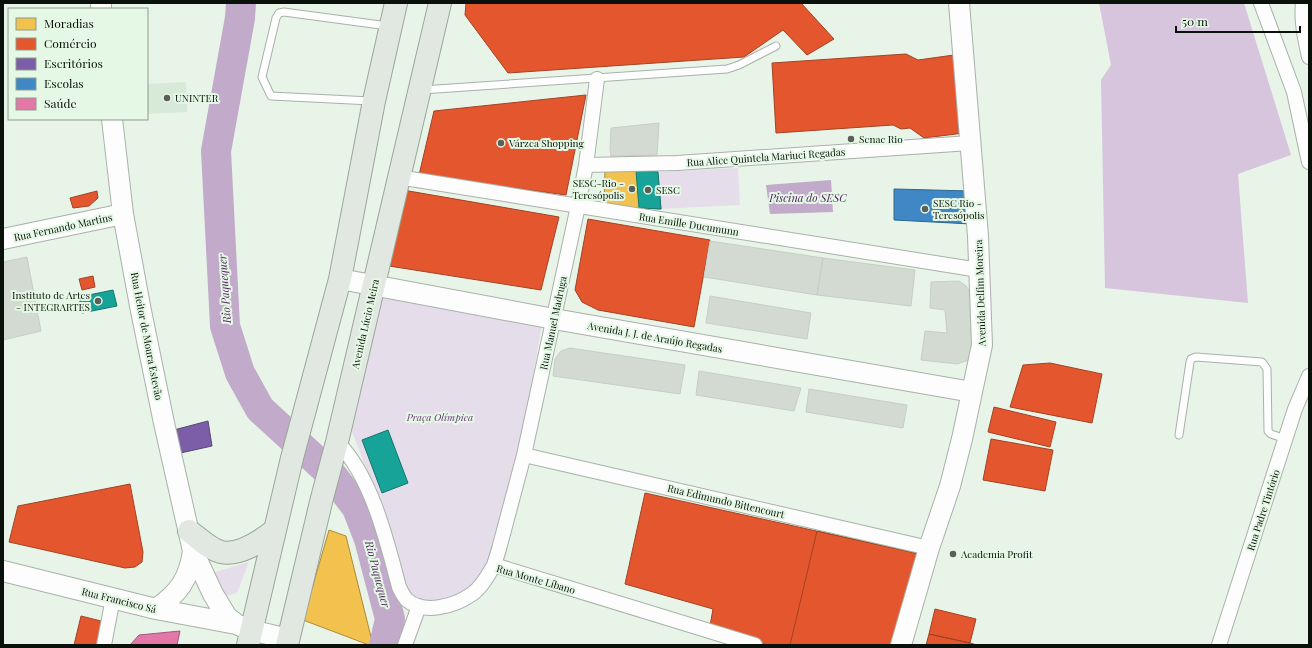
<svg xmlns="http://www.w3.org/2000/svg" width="1312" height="648" font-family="'Playfair Display',serif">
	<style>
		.built { fill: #d7e9d7 }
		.green { fill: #e6ddea }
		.forest { fill: #d6c5dc }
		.water { fill: #c1aaca }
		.homes { fill: #f2c14e; stroke: #ac8c3a }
		.shops { fill: #e4572e; stroke: #a34223 }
		.offices { fill: #7b5ea7; stroke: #594778 }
		.schools { fill: #3f88c5; stroke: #2f648d }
		.health { fill: #e377a8; stroke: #a25879 }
		.public { fill: #17a398; stroke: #13776d }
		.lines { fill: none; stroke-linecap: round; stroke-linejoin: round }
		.river { stroke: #c1aaca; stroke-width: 30 }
		.building { fill: #d2dad2; stroke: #c6cfc6 }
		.lane-casing { stroke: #a9b1a9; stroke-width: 9 }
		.street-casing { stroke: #a9b1a9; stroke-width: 16 }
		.secondary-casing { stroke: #a9b1a9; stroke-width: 22 }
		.primary-casing { stroke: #98a798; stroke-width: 24 }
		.lane { stroke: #fcfdfc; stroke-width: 7 }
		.street { stroke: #fcfdfc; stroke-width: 14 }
		.secondary { stroke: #fcfdfc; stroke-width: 20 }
		.primary { stroke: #e1e8e1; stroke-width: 22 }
		.poi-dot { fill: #586058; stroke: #e5f8e5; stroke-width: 1.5 }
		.labels { text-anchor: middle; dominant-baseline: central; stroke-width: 4; stroke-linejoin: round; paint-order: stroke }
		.poi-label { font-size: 10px; fill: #0a100a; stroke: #e5f8e5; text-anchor: start }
		.street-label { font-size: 10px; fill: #0a100a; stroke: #e5f8e5 }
		.park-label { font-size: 10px; font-style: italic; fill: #6d3c7b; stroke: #e5f8e5 }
		.water-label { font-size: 11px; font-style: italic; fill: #542462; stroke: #e5f8e5 }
	</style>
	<rect width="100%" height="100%" fill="#e9f4e9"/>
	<path class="built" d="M 186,82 L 187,112 L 147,114 L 147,84 Z"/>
	<path class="green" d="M 738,168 L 740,205 L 661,209 L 658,172 Z
		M 379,292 L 542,324 L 520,451 L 503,506 L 490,564 L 481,581 L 462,597 L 440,604 L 419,601 L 401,588 L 384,515 L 351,429 Z
		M 249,562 L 237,593 L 226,596 L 212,573 Z"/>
	<path class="forest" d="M 1099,3 L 1244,3 L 1291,155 L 1238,174 L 1248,303 L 1105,288 L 1101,80 L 1111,65 Z"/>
	<path class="water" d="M 831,180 L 833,212 L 770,214 L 766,185 Z"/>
	<path class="homes" d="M 657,166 L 661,209 L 604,206 L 605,169 Z
		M 329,530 L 346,536 L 373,645 L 369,645 L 303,620 Z"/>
	<path class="shops" d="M 466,3 L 801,3 L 834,39 L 807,55 L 783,30 L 744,57 L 508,73 L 465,15 Z
		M 906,54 L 918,60 L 954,55 L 964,133 L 924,138 L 910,128 L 901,129 L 893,125 L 776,133 L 772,63 Z
		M 586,95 L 566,195 L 419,175 L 434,111 Z
		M 403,190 L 559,217 L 541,290 L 389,266 Z
		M 97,191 L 98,198 L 89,206 L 73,208 L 70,198 Z
		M 588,219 L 710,240 L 694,327 L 598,310 L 582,302 L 575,290 Z
		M 93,276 L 95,287 L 82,290 L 79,279 Z
		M 1050,363 L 1102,374 L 1092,423 L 1010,407 L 1023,365 Z
		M 994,407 L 1056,422 L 1050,447 L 988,432 Z
		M 991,439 L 1053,450 L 1045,491 L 983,480 Z
		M 130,484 L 143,552 L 142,562 L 135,567 L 125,568 L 9,542 L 18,506 Z
		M 645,493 L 920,554 L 894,645 L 767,645 L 710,626 L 713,609 L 625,584 Z
		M 817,531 L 920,554 L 894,645 L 790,645 Z
		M 935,609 L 976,619 L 970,643 L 929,634 Z
		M 81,616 L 105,622 L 99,645 L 74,645 Z
		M 929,634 L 970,643 L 977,645 L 926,645 Z"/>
	<path class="offices" d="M 208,421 L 212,446 L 176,454 L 170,431 Z"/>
	<path class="schools" d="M 894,189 L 970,191 L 971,224 L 894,220 Z"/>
	<path class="health" d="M 180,631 L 177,645 L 130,645 L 139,635 Z"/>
	<path class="public" d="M 636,171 L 658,172 L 661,209 L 639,208 Z
		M 113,290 L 117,306 L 82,313 L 79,297 Z
		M 388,430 L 408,483 L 382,493 L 362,440 Z"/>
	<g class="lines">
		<path class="river" d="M 241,3 L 240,18 L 216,151 L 225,326 L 240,373 L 260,409 L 332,475 L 357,508 L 369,539 L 390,619 L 384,645"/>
	</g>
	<path class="building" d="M 659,123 L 657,155 L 611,156 L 610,149 L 611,128 Z
		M 710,241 L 823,258 L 817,295 L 704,277 Z
		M 27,257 L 41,331 L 3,340 L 3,262 Z
		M 823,258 L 915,270 L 911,306 L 817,295 Z
		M 959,281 L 966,286 L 975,299 L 980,356 L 957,364 L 921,360 L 925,331 L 947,333 L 945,310 L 930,308 L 931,282 Z
		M 710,296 L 811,313 L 807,339 L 706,323 Z
		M 570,348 L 685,365 L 680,394 L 553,376 L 555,359 L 561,351 Z
		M 699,371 L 801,388 L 794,411 L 696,395 Z
		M 809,389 L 907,405 L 903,428 L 806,412 Z"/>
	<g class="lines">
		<defs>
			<path id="lane" d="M 422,90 L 727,69 L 739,65 L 776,46
				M 371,101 L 271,96 L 262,77 L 276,18 L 279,13 L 284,12 L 388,26
				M 1179,435 L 1190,362 L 1191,359 L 1196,357 L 1262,362 L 1267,369 L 1268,431 L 1271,434 L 1286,439"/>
			<path id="street" d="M 1261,3 L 1294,92 L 1309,162
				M 1303,3 C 1301,21 1305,39 1309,57
				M 586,165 L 677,163 L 970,143
				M 398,177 L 979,270
				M 337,442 C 371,475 387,541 399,587 C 401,591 403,596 407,600 C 424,615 455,606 472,594 C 482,587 488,575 494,565 L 755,645
				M 524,455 L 929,548
				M 494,565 L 499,549 L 524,455 L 578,206 L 586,165 L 597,79
				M 104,645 L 113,598
				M 405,645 L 419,606
				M 1219,645 L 1273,477 L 1295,409 L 1309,376"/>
			<path id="secondary" d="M 101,3 L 101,9
				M 112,119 L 123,214 L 141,311 L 164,423 L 193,551 L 213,594 L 227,617 L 236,624 L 251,630 L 288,639
				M 3,239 L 123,214
				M 340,279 L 554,319 L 972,392
				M 3,571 L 156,609 L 236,624
				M 156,609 C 179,593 189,579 193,551
				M 901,645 L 929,548 L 950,486 L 962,439 L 982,345 L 978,236 L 959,3"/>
			<path id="primary" d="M 189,531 C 199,538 209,549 221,552 C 240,556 261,541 275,530
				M 248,645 L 292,458 L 340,279 L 374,101 L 396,3
				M 287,645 L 322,498 L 337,442 L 440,3"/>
		</defs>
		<use href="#lane" class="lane-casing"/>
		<use href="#street" class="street-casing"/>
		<use href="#secondary" class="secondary-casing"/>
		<use href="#primary" class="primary-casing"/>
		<use href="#lane" class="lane"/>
		<use href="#street" class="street"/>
		<use href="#secondary" class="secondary"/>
		<use href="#primary" class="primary"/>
	</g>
	<g class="poi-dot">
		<circle cx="167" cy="98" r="4"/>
		<circle cx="851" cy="139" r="4"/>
		<circle cx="501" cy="143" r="4"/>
		<circle cx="632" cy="189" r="4"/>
		<circle cx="648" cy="190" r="4"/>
		<circle cx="925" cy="209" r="4"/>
		<circle cx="98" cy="301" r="4"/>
		<circle cx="953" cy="554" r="4"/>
	</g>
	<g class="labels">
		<g class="poi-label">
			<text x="175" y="98">UNINTER</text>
			<text x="859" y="139">Senac Rio</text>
			<text x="509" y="143">Várzea Shopping</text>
			<text x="624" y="183" text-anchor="end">SESC-Rio -<tspan x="624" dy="12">Teresópolis</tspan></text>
			<text x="656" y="190">SESC</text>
			<text x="933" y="203">SESC Rio -<tspan x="933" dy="12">Teresópolis</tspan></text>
			<text x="90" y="295" text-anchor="end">Instituto de Artes<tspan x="90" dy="12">- INTEGRARTES</tspan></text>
			<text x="961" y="554">Academia Profit</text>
		</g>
		<g class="street-label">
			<text transform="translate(766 157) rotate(-4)">Rua Alice Quintela Mariuci Regadas</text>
			<text transform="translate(689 224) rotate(9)">Rua Emille Ducumunn</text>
			<text transform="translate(63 227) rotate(-12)">Rua Fernando Martins</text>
			<text transform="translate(980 293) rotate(-92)">Avenida Delfim Moreira</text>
			<text transform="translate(553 323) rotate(-78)">Rua Manuel Madruga</text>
			<text transform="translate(365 324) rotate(-77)">Avenida Lúcio Meira</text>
			<text transform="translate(147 336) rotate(79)">Rua Heitor de Moura Estevão</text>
			<text transform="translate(655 337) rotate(10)">Avenida J. J. de Araújo Regadas</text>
			<text transform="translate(726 501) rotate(13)">Rua Edimundo Bittencourt</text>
			<text transform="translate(1263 510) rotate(-72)">Rua Padre Tintório</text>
			<text transform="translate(536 579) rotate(16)">Rua Monte Líbano</text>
			<text transform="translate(119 600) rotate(14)">Rua Francisco Sá</text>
		</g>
		<g class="park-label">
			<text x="440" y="417">Praça Olímpica</text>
		</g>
		<g class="water-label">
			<text x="808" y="197">Piscina do SESC</text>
			<text transform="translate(224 289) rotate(-94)">Rio Paquequer</text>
			<text transform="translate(378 574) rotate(75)">Rio Paquequer</text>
		</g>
	</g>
	<rect width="1312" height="648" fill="none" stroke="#0a100a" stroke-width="8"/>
	<rect x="8" y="8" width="140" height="112" fill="#e5f8e5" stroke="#8d9b8d"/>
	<rect x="16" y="18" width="20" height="12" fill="#f2c14e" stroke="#8d9b8d"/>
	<text x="44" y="28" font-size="12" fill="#0a100a">Moradias</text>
	<rect x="16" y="38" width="20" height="12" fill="#e4572e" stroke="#8d9b8d"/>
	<text x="44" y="48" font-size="12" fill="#0a100a">Comércio</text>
	<rect x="16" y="58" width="20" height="12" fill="#7b5ea7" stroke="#8d9b8d"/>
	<text x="44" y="68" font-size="12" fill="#0a100a">Escritórios</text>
	<rect x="16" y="78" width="20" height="12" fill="#3f88c5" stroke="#8d9b8d"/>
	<text x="44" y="88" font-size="12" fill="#0a100a">Escolas</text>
	<rect x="16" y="98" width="20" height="12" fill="#e377a8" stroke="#8d9b8d"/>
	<text x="44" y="108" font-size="12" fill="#0a100a">Saúde</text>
	<path d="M1176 26v6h124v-6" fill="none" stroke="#0a100a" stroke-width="2"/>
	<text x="1182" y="26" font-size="12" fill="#0a100a" stroke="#e5f8e5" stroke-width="3" paint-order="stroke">50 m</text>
</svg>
